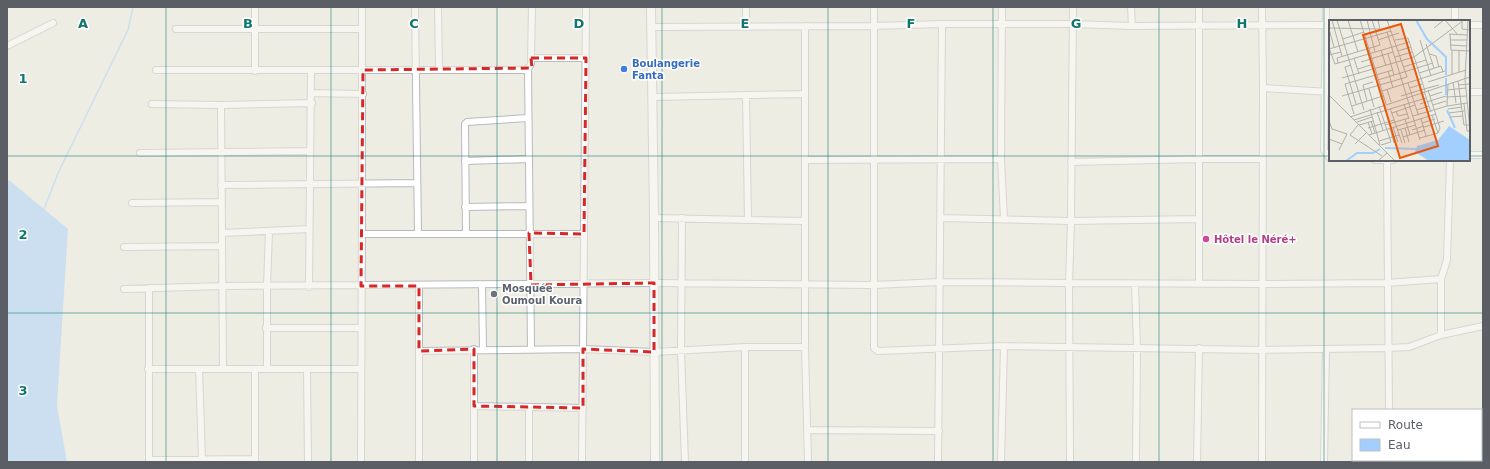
<svg xmlns="http://www.w3.org/2000/svg" width="1490" height="469" font-family="'DejaVu Sans',sans-serif">
	<style>
		.water { fill: #a2cfff }
		.lines { fill: none; stroke-linecap: round; stroke-linejoin: round }
		.stream { stroke: #a2cfff; stroke-width: 1.5 }
		.street-casing { stroke: #b8babf; stroke-width: 8 }
		.secondary-casing { stroke: #b9bbc2; stroke-width: 10 }
		.street { stroke: #fff; stroke-width: 6 }
		.secondary { stroke: #fff; stroke-width: 8 }
		.marked { fill: none; stroke: #d62828; stroke-width: 3; stroke-dasharray: 8 5; stroke-linejoin: round }
		.grid { fill: none; stroke: #0f766e; stroke-width: 1; stroke-opacity: 0.55 }
		.shop-dot { fill: #3f7fe0; stroke: #fff; stroke-width: 1.5 }
		.hotel-dot { fill: #d1479c; stroke: #fff; stroke-width: 1.5 }
		.worship-dot { fill: #6b7280; stroke: #fff; stroke-width: 1.5 }
		.labels { text-anchor: middle; dominant-baseline: central; stroke-width: 3; stroke-linejoin: round; paint-order: stroke }
		.shop-label { font-size: 10px; font-weight: bold; fill: #366cbe; stroke: #fff; text-anchor: start }
		.hotel-label { font-size: 10px; font-weight: bold; fill: #b23c85; stroke: #fff; text-anchor: start }
		.worship-label { font-size: 10px; font-weight: bold; fill: #5b616d; stroke: #fff; text-anchor: start }
		.inset-river { fill: none; stroke: #a2cfff; stroke-width: 2 }
		.inset-road { fill: none; stroke: #afb0ac; stroke-width: 1 }
		.view { fill: #e8590c; fill-opacity: 0.15; stroke: #e8590c; stroke-width: 2 }
		.inset-edge { fill: none; stroke: #5b5e64; stroke-width: 2 }
		.grid-label { font-size: 13px; text-anchor: middle; font-weight: bold; fill: #0f766e; stroke: #fff; stroke-width: 3; stroke-linejoin: round; paint-order: stroke }
	</style>
	<rect width="100%" height="100%" fill="#eeede3"/>
	<path class="water" d="M 9,180 L 68,229 L 57,405 L 67,462 L 7,462 L 7,183 Z"/>
	<g class="lines">
		<path class="stream" d="M 44,209 L 59,171 L 128,30 L 133,7"/>
		<defs>
			<path id="street" d="M 255,7 L 255,71
				M 415,7 L 418,233
				M 438,7 L 439,69
				M 746,7 L 746,26
				M 874,7 L 874,348 L 878,351 L 1004,346 L 1262,350 L 1388,348 L 1409,347 L 1441,335 L 1483,326
				M 1002,7 L 1001,159 L 1004,219
				M 1131,7 L 1132,26
				M 1262,7 L 1263,88 L 1262,462
				M 1326,7 L 1324,150 L 1330,158
				M 1455,7 L 1455,21
				M 1469,25 L 1483,25
				M 805,26 L 805,347 L 808,462
				M 651,27 L 874,26 L 942,24 L 1073,24 L 1132,26 L 1330,25
				M 176,29 L 362,29
				M 7,46 L 53,23
				M 531,58 L 532,7
				M 528,69 L 531,349
				M 156,70 L 524,70 C 531,68 532,64 531,58 L 586,58
				M 1263,88 L 1330,92
				M 1469,92 L 1483,92
				M 311,93 L 363,94
				M 746,95 L 748,220
				M 653,97 L 805,94
				M 152,104 L 221,105 L 312,103
				M 221,105 L 223,369
				M 140,153 L 310,151
				M 1469,155 L 1483,155
				M 805,160 L 1001,159
				M 1375,160 L 1393,160
				M 465,161 L 529,159
				M 1387,161 L 1389,410
				M 1071,162 L 1200,159 L 1262,159
				M 221,185 L 417,183
				M 132,203 L 221,202
				M 465,207 L 529,206
				M 654,218 L 805,221
				M 682,218 L 681,351 L 685,462
				M 941,218 L 1071,221 L 1199,219
				M 222,233 L 309,229
				M 466,233 L 465,124 L 467,122 L 528,118
				M 362,234 L 584,234
				M 124,247 L 222,246
				M 1135,284 L 1137,347 L 1136,462
				M 1199,284 L 1199,7
				M 482,285 L 483,349
				M 419,286 L 419,462
				M 309,287 L 311,70
				M 124,289 L 222,286 L 654,283 L 874,285 L 940,282 L 1069,283 L 1262,284 L 1387,283 L 1441,279
				M 266,328 L 361,328
				M 1441,335 L 1441,279 L 1447,260 L 1450,160
				M 474,349 L 474,462
				M 419,351 L 583,349 L 654,352 L 745,347 L 805,347
				M 148,369 L 361,369
				M 199,369 L 202,460
				M 255,369 L 255,462
				M 267,369 L 267,286 L 269,231
				M 307,369 L 308,462
				M 474,406 L 583,408
				M 807,430 L 939,431
				M 149,460 L 255,459
				M 149,462 L 149,288
				M 361,462 C 361,310 363,159 362,7
				M 529,462 L 529,408
				M 582,462 L 586,7
				M 745,462 L 745,347
				M 938,462 L 942,24
				M 1001,462 L 1004,346
				M 1070,462 L 1069,283 L 1071,221 L 1073,7
				M 1197,462 L 1199,348
				M 1324,462 L 1326,349"/>
			<path id="secondary" d="M 651,7 L 654,218 L 655,462"/>
		</defs>
		<use href="#street" class="street-casing"/>
		<use href="#secondary" class="secondary-casing"/>
		<use href="#street" class="street"/>
		<use href="#secondary" class="secondary"/>
	</g>
	<path d="M0 0H1490V469H0ZM 531,58 L 586,58 L 584,234 L 529,233 L 531,285 L 654,283 L 654,352 L 583,349 L 583,408 L 474,406 L 474,349 L 419,351 L 419,286 L 361,286 L 363,70 L 532,68 Z" fill="#eeede3" fill-opacity=".55" fill-rule="evenodd"/>
	<path class="marked" d="M 531,58 L 586,58 L 584,234 L 529,233 L 531,285 L 654,283 L 654,352 L 583,349 L 583,408 L 474,406 L 474,349 L 419,351 L 419,286 L 361,286 L 363,70 L 532,68 Z"/>
	<path class="grid" d="M 166,7 L 166,462M 331,7 L 331,462M 497,7 L 497,462M 662,7 L 662,462M 828,7 L 828,462M 993,7 L 993,462M 1159,7 L 1159,462M 1324,7 L 1324,462M 7,156 L 1330,156M 1469,156 L 1483,156M 7,313 L 1483,313"/>
	<circle class="shop-dot" cx="624" cy="69" r="4"/>
	<circle class="hotel-dot" cx="1206" cy="239" r="4"/>
	<circle class="worship-dot" cx="494" cy="294" r="4"/>
	<g class="labels">
		<g class="shop-label">
			<text x="632" y="63">Boulangerie<tspan x="632" dy="12">Fanta</tspan></text>
		</g>
		<g class="hotel-label">
			<text x="1214" y="239">Hôtel le Néré+</text>
		</g>
		<g class="worship-label">
			<text x="502" y="288">Mosquée<tspan x="502" dy="12">Oumoul Koura</tspan></text>
		</g>
	</g>
	<g transform="translate(1329 20)">
		<rect width="141" height="141" fill="#eeede3"/>
		<path d="M 120,106 L 141,120 L 141,141 L 100,141 L 86,132 L 88,126 L 109,120 Z" fill="#a2cfff"/>
		<path class="inset-river" d="M 87,0 L 98,19 L 117,37 L 117,55M 117,75 L 117,58M 118,90 L 126,108M 56,128 L 87,129M 17,141 L 28,133 L 44,133 L 51,129"/>
		<path class="inset-road" d="M 3,0 L 13,36M 8,0 L 35,90M 19,0 L 29,32M 31,0 L 57,84M 38,0 L 46,32M 116,0 L 129,15M 139,0 L 136,59 L 141,110M 133,2 L 133,9 L 141,10M 0,8 L 51,9 L 49,0M 105,8 L 115,0M 0,9 L 5,27M 58,12 L 91,120M 120,14 L 138,15M 121,14 L 122,30 L 141,31M 14,19 L 35,12M 49,20 L 70,13M 66,20 L 79,18 L 96,71M 91,20 L 102,56M 121,20 L 138,20M 97,24 L 105,48M 121,25 L 138,26M 0,28 L 6,44 L 80,22M 0,29 L 62,11M 52,30 L 57,46M 69,31 L 82,27M 59,34 L 65,55M 101,34 L 107,36 L 110,47M 0,35 L 12,32M 66,37 L 83,32M 25,38 L 30,54M 32,42 L 64,32M 9,43 L 8,38 L 51,25 L 43,0M 22,45 L 16,47 L 27,84M 74,47 L 97,40M 29,49 L 45,44M 59,51 L 64,68M 130,52 L 130,30M 90,53 L 112,46 L 114,52M 123,54 L 123,30M 13,58 L 85,37 L 135,0M 49,60 L 104,43M 129,61 L 135,105 L 141,105M 99,62 L 137,50M 124,62 L 127,83M 79,63 L 89,94M 129,65 L 141,64M 81,68 L 93,64M 40,69 L 45,87M 58,69 L 62,82M 95,69 L 110,65M 99,70 L 111,108 L 109,113M 118,70 L 137,68M 53,71 L 116,51M 95,71 L 102,92M 0,75 L 66,141M 13,76 L 78,57 L 58,0M 72,76 L 95,69M 101,76 L 113,72M 117,77 L 138,76M 38,81 L 34,65 L 44,62M 75,84 L 80,99M 91,84 L 117,76M 135,84 L 138,111 L 141,111M 104,85 L 117,81M 23,86 L 54,76M 50,86 L 62,122 L 52,125M 118,86 L 119,64M 61,88 L 73,123M 41,89 L 51,125M 119,89 L 133,87M 88,90 L 100,86M 67,91 L 69,96 L 78,94M 48,92 L 54,110M 63,93 L 86,85M 120,93 L 135,91M 25,94 L 16,64 L 64,50M 84,96 L 118,86 L 138,83M 21,97 L 141,57M 121,97 L 134,96M 76,99 L 81,115M 92,99 L 97,116M 25,100 L 97,78M 0,101 L 3,109 L 18,114 L 10,130M 42,101 L 46,113M 28,102 L 43,97M 39,102 L 43,114M 93,103 L 106,99M 29,105 L 21,115 L 53,136M 30,105 L 44,101M 56,105 L 80,98M 64,107 L 69,122M 95,107 L 115,101M 39,108 L 65,100M 61,108 L 65,123M 76,108 L 80,122M 69,110 L 87,105M 72,110 L 76,123M 83,110 L 95,106M 40,115 L 107,94M 74,117 L 96,110M 91,118 L 109,113 L 103,95M 0,119 L 13,124M 50,121 L 70,115M 26,124 L 37,113M 49,141 L 58,133"/>
		<path class="view" d="M 72,4 L 109,126 L 71,138 L 34,15 Z"/>
		<rect width="141" height="141" class="inset-edge"/>
	</g>
	<g class="grid-label">
		<text x="83" y="28">A</text>
		<text x="248" y="28">B</text>
		<text x="414" y="28">C</text>
		<text x="579" y="28">D</text>
		<text x="745" y="28">E</text>
		<text x="911" y="28">F</text>
		<text x="1076" y="28">G</text>
		<text x="1242" y="28">H</text>
		<text x="23" y="83">1</text>
		<text x="23" y="239">2</text>
		<text x="23" y="395">3</text>
	</g>
	<rect width="1490" height="469" fill="none" stroke="#5b5e64" stroke-width="16"/>
	<rect x="1352" y="409" width="130" height="52" fill="#ffffff" stroke="#bdbfc1"/>
	<rect x="1360" y="422" width="20" height="6" fill="#ffffff" stroke="#bdbfc1"/>
	<text x="1388" y="429" font-size="12" fill="#5b5e64">Route</text>
	<rect x="1360" y="439" width="20" height="12" fill="#a2cfff" stroke="#bdbfc1"/>
	<text x="1388" y="449" font-size="12" fill="#5b5e64">Eau</text>
</svg>
